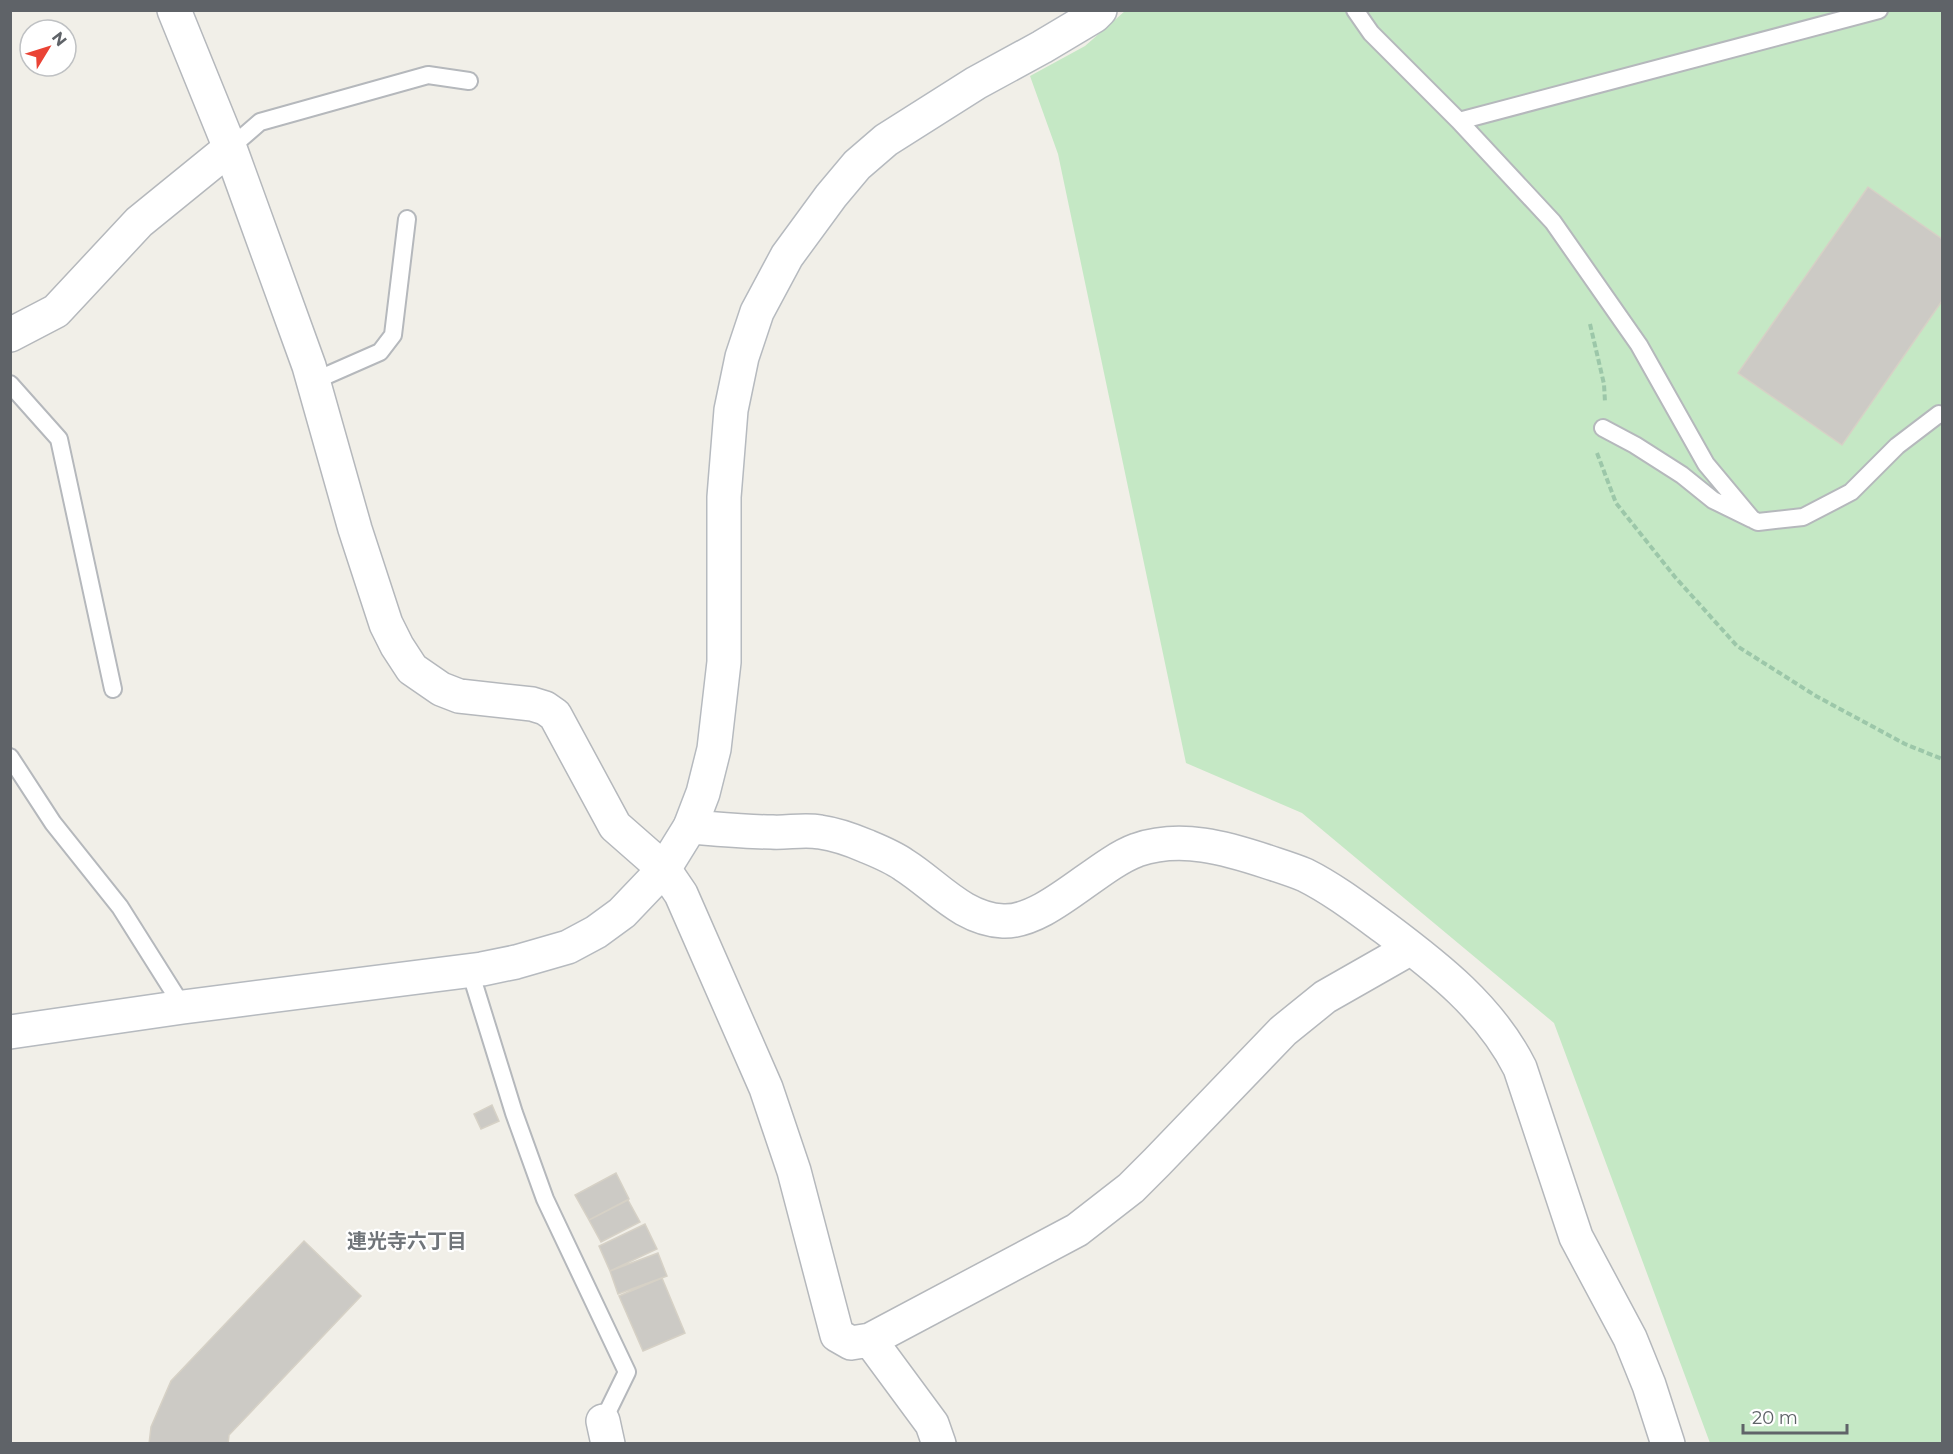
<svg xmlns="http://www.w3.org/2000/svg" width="1953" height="1454" font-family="Montserrat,'Noto Sans JP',sans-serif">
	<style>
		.green { fill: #c5e8c5 }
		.building { fill: #cccac5; stroke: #d6d1c6; stroke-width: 1.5 }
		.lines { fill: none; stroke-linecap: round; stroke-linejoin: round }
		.service-casing { stroke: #b5b8bc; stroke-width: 20 }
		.minor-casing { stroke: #b5b8bc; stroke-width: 36 }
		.secondary-casing { stroke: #b6babf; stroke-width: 36 }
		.path { stroke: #9cc7a9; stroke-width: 4; stroke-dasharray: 6 3; stroke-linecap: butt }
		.service { stroke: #fff; stroke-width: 16 }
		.minor { stroke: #fff; stroke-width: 33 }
		.secondary { stroke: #fff; stroke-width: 33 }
		.labels { text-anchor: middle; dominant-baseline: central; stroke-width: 4.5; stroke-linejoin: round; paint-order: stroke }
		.neighbourhood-label { font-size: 20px; font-weight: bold; fill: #70757a; stroke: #fff }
	</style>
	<rect width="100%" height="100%" fill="#f1efe8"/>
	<path class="green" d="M 1125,11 L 1942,11 L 1942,1443 L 1710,1443 L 1554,1023 L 1302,813 L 1186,763 L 1058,154 L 1030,76 L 1085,46 Z"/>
	<path class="building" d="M 1868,187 L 1942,239 L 1942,301 L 1842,445 L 1738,373 Z
		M 492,1105 L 499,1121 L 481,1129 L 474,1114 Z
		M 616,1173 L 629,1199 L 589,1220 L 575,1195 Z
		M 628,1200 L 640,1222 L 601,1242 L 589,1220 Z
		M 645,1224 L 657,1249 L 610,1271 L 599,1246 Z
		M 304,1241 L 361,1296 L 229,1435 L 228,1444 L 149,1444 L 151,1427 L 171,1381 Z
		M 658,1253 L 667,1276 L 618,1294 L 610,1271 Z
		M 662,1278 L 685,1333 L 643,1351 L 619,1296 Z"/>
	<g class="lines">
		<defs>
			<path id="service" d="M 1355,10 L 1371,33 L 1459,121 L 1879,10
				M 1459,121 L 1553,222 L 1639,345 L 1706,464 L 1752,519
				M 230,148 L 260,122 L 428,75 L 469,81
				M 314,381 L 380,352 L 393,335 L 407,219
				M 10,384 L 59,439 L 113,689
				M 1603,428 L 1635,445 L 1682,475 L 1713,500 L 1758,522 L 1803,517 L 1851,492 L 1897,446 L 1939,414 L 1942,415
				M 10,757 L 53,823 L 120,907 L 183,1007
				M 470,971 L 514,1113 L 545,1199 L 627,1372 L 603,1421"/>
			<path id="minor" d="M 174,10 L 230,148 L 309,366 L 355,529 L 386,624 L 397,646 L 412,669 L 441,689 L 459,696 L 532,704 L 545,708 L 555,715 L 615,826 L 664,869 L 681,894 L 766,1088 L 794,1171 L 837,1335 L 851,1343 L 870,1340 L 1077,1230 L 1131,1188 L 1157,1162 L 1283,1031 L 1325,997 L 1411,948
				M 10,335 L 56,311 L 139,222 L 230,148
				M 690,827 C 717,829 745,832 772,832 C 787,833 804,829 820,832 C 834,834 852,840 866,846 C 878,851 893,857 904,865 C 936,885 962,919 1003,921 C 1046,923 1096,865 1137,850 C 1181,835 1226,848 1268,862 C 1280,866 1293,870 1305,875 C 1333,889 1359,909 1385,928 C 1437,967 1490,1008 1520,1068 L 1576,1237 L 1630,1338 L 1649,1385 L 1668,1444
				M 870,1340 L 932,1424 L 939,1444
				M 603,1421 L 608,1444"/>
			<path id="secondary" d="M 10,1032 L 183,1007 L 482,969 L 516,962 L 568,947 L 596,932 L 622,913 L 664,869 L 690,827 L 703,793 L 714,749 L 724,662 L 724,497 L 731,410 L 742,357 L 757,312 L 787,256 L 831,196 L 857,165 L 886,140 L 976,83 L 1042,47 L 1094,16 L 1100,10"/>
		</defs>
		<use href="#service" class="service-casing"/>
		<use href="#minor" class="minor-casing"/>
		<use href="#secondary" class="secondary-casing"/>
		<path class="path" d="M 1590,324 L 1604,384 L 1605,402
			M 1597,453 L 1616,503 L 1675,577 L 1737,646 L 1816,696 L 1905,744 L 1942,759"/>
		<use href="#service" class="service"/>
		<use href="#minor" class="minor"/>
		<use href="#secondary" class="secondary"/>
	</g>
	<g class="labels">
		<g class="neighbourhood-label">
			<text x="407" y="1241">連光寺六丁目</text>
		</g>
	</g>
	<rect width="1953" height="1454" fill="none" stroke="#5f6368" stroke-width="24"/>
	<g transform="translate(48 48) rotate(52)"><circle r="28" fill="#ffffff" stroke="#bfc1c3" stroke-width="1.5"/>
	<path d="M0-4.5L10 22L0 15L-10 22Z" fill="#ea4335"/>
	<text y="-9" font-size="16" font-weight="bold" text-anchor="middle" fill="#5f6368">N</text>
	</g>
	<path d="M1743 1424v9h104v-9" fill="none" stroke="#5f6368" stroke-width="3"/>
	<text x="1752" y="1424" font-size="18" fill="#5f6368" stroke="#ffffff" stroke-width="4.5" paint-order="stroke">20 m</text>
</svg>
